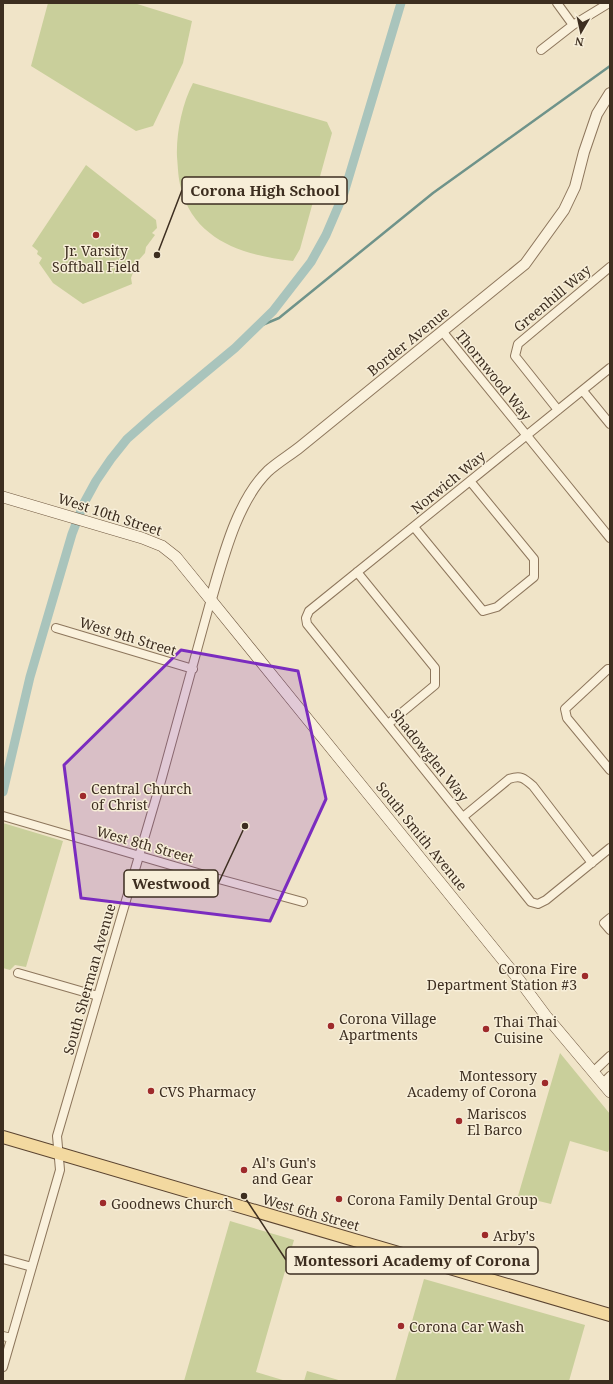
<svg xmlns="http://www.w3.org/2000/svg" width="613" height="1384" font-family="'Noto Serif',serif">
	<style>
		.green { fill: #c9cf9b }
		.lines { fill: none; stroke-linecap: round; stroke-linejoin: round }
		.stream { stroke: #6f938a; stroke-width: 2.5 }
		.canal { stroke: #a9c4bc; stroke-width: 9 }
		.minor-casing { stroke: #8d765c; stroke-width: 10 }
		.tertiary-casing { stroke: #8d765c; stroke-width: 12 }
		.secondary-casing { stroke: #6f573f; stroke-width: 12 }
		.primary-casing { stroke: #5b4430; stroke-width: 14 }
		.minor { stroke: #faf1dc; stroke-width: 8 }
		.tertiary { stroke: #faf1dc; stroke-width: 10 }
		.secondary { stroke: #faf1dc; stroke-width: 11 }
		.primary { stroke: #f3d9a0; stroke-width: 12 }
		.marked { fill: #7b2cbf; fill-opacity: 0.2; stroke: #7b2cbf; stroke-width: 3; stroke-linejoin: round }
		.poi-dot { fill: #9e2a2b; stroke: #f7eed8; stroke-width: 1.5 }
		.labels { text-anchor: middle; dominant-baseline: central; stroke-width: 3; stroke-linejoin: round; paint-order: stroke }
		.poi-label { font-size: 14px; fill: #3d2e20; stroke: #f7eed8; text-anchor: start }
		.street-label { font-size: 14px; fill: #3d2e20; stroke: #f7eed8 }
		.leader { fill: none; stroke: #3d2e20; stroke-width: 1.5 }
		.callout-dot { fill: #3d2e20; stroke: #f7eed8; stroke-width: 1.5 }
		.callout { fill: #f7eed8; stroke: #3d2e20; stroke-width: 1.5 }
		.callout-label { font-size: 15px; text-anchor: middle; font-weight: bold; fill: #3d2e20 }
	</style>
	<rect width="100%" height="100%" fill="#f0e4c8"/>
	<path class="green" d="M 48,3 L 134,3 L 192,21 L 183,63 L 153,126 L 136,131 L 31,66 Z
		M 193,83 L 327,122 L 332,133 L 300,249 L 293,261 C 246,256 194,241 181,188 C 178,178 178,167 177,157 C 176,134 182,104 193,83 Z
		M 86,165 L 156,220 L 157,228 L 152,233 L 155,235 L 146,247 L 145,253 L 137,262 L 131,278 L 132,284 L 83,304 L 53,283 L 39,263 L 42,258 L 37,254 L 38,251 L 32,246 Z
		M 3,823 L 63,841 L 26,967 L 15,965 L 10,970 L 3,968 Z
		M 560,1053 L 610,1114 L 610,1147 L 608,1152 L 570,1141 L 551,1204 L 518,1196 Z
		M 230,1221 L 294,1240 L 256,1372 L 286,1381 L 184,1381 Z
		M 424,1279 L 585,1325 L 569,1381 L 395,1381 Z
		M 307,1371 L 342,1381 L 304,1381 Z"/>
	<g class="lines">
		<path class="stream" d="M 255,328 L 279,318 L 433,193 L 610,66"/>
		<path class="canal" d="M 3,792 L 30,677 L 72,534 L 84,503 L 96,481 L 111,459 L 127,439 L 153,416 L 235,348 L 273,311 L 311,262 L 326,235 L 344,193 L 401,3"/>
		<defs>
			<path id="minor" d="M 557,3 L 573,25
				M 541,50 L 573,25 L 609,3
				M 442,331 L 610,538
				M 610,368 L 309,611 L 306,618 L 307,624 L 531,902 L 538,904 L 546,900 L 610,848
				M 583,391 L 610,424
				M 558,410 L 515,356 L 518,344 L 610,267
				M 414,527 L 483,611 L 497,607 L 534,577 L 534,559 L 470,481
				M 357,572 L 435,668 L 435,685 L 388,724
				M 56,628 L 193,669
				M 610,669 L 608,669 L 565,709 L 567,718 L 610,770
				M 3,816 L 215,878 L 303,902
				M 463,817 L 509,779 C 521,775 524,778 533,786 L 592,863
				M 610,918 L 604,923 L 610,930
				M 18,973 L 98,996
				M 593,1072 L 610,1056
				M 603,1083 L 610,1076
				M 3,1259 L 32,1267
				M 3,1336 L 11,1338
				M 3,1367 L 60,1170 L 57,1136 L 161,781 L 211,599"/>
			<path id="tertiary" d="M 211,599 C 223,558 237,501 268,471 C 278,462 290,455 300,447 L 525,264 L 564,210 L 575,187 L 584,152 L 597,114 L 610,93"/>
			<path id="secondary" d="M 3,497 L 142,538 L 162,546 L 176,557 L 520,981 L 546,1016 L 610,1092"/>
			<path id="primary" d="M 3,1137 L 610,1315"/>
		</defs>
		<use href="#minor" class="minor-casing"/>
		<use href="#tertiary" class="tertiary-casing"/>
		<use href="#secondary" class="secondary-casing"/>
		<use href="#primary" class="primary-casing"/>
		<use href="#minor" class="minor"/>
		<use href="#tertiary" class="tertiary"/>
		<use href="#secondary" class="secondary"/>
		<use href="#primary" class="primary"/>
	</g>
	<path class="marked" d="M 181,650 L 298,671 L 326,799 L 270,921 L 81,898 L 64,765 Z"/>
	<g class="poi-dot">
		<circle cx="96" cy="235" r="4"/>
		<circle cx="83" cy="796" r="4"/>
		<circle cx="585" cy="976" r="4"/>
		<circle cx="331" cy="1026" r="4"/>
		<circle cx="486" cy="1029" r="4"/>
		<circle cx="545" cy="1083" r="4"/>
		<circle cx="151" cy="1091" r="4"/>
		<circle cx="459" cy="1121" r="4"/>
		<circle cx="244" cy="1170" r="4"/>
		<circle cx="339" cy="1199" r="4"/>
		<circle cx="103" cy="1203" r="4"/>
		<circle cx="485" cy="1235" r="4"/>
		<circle cx="401" cy="1326" r="4"/>
	</g>
	<g class="labels">
		<g class="poi-label">
			<text x="96" y="250" text-anchor="middle">Jr. Varsity<tspan x="96" dy="16">Softball Field</tspan></text>
			<text x="91" y="788">Central Church<tspan x="91" dy="16">of Christ</tspan></text>
			<text x="577" y="968" text-anchor="end">Corona Fire<tspan x="577" dy="16">Department Station #3</tspan></text>
			<text x="339" y="1018">Corona Village<tspan x="339" dy="16">Apartments</tspan></text>
			<text x="494" y="1021">Thai Thai<tspan x="494" dy="16">Cuisine</tspan></text>
			<text x="537" y="1075" text-anchor="end">Montessory<tspan x="537" dy="16">Academy of Corona</tspan></text>
			<text x="159" y="1091">CVS Pharmacy</text>
			<text x="467" y="1113">Mariscos<tspan x="467" dy="16">El Barco</tspan></text>
			<text x="252" y="1162">Al's Gun's<tspan x="252" dy="16">and Gear</tspan></text>
			<text x="347" y="1199">Corona Family Dental Group</text>
			<text x="111" y="1203">Goodnews Church</text>
			<text x="493" y="1235">Arby's</text>
			<text x="409" y="1326">Corona Car Wash</text>
		</g>
		<g class="street-label">
			<text transform="translate(552 298) rotate(-40)">Greenhill Way</text>
			<text transform="translate(408 341) rotate(-39)">Border Avenue</text>
			<text transform="translate(494 375) rotate(51)">Thornwood Way</text>
			<text transform="translate(448 482) rotate(-39)">Norwich Way</text>
			<text transform="translate(110 514) rotate(18)">West 10th Street</text>
			<text transform="translate(128 636) rotate(17)">West 9th Street</text>
			<text transform="translate(430 755) rotate(51)">Shadowglen Way</text>
			<text transform="translate(422 836) rotate(51)">South Smith Avenue</text>
			<text transform="translate(145 844) rotate(16)">West 8th Street</text>
			<text transform="translate(89 979) rotate(-74)">South Sherman Avenue</text>
			<text transform="translate(311 1212) rotate(16)">West 6th Street</text>
		</g>
	</g>
	<path class="leader" d="M157 255L182 190M245 826L218 884M244 1196L286 1260"/>
	<g class="callout-dot">
		<circle cx="157" cy="255" r="4"/>
		<circle cx="245" cy="826" r="4"/>
		<circle cx="244" cy="1196" r="4"/>
	</g>
	<g class="callout">
		<rect x="182" y="177" width="165" height="27" rx="4"/>
		<rect x="124" y="870" width="94" height="27" rx="4"/>
		<rect x="286" y="1247" width="252" height="27" rx="4"/>
	</g>
	<g class="callout-label">
		<text x="265" y="196">Corona High School</text>
		<text x="171" y="889">Westwood</text>
		<text x="412" y="1266">Montessori Academy of Corona</text>
	</g>
	<rect width="613" height="1384" fill="none" stroke="#3d2e20" stroke-width="8"/>
	<g transform="translate(581 32) rotate(189)" stroke="#f7eed8" stroke-width="3" paint-order="stroke">
	<path d="M0-3L7 15L0 10L-7 15Z" fill="#3d2e20"/>
	<text y="-6" font-size="11" font-weight="bold" text-anchor="middle" fill="#3d2e20">N</text>
	</g>
</svg>
